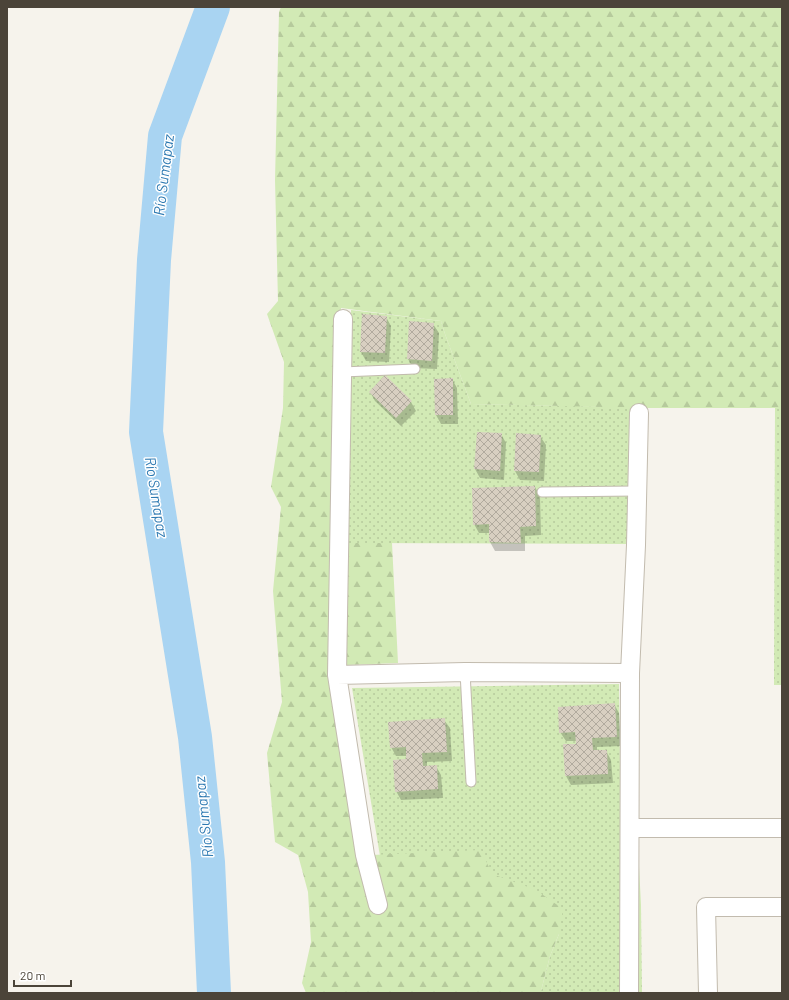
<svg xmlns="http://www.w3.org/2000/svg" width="789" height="1000" font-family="Barlow,sans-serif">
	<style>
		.grass { fill: url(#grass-dots) }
		.forest { fill: url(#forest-firs) }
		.shadow { fill: #0003 }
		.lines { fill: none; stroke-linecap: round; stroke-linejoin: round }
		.river { stroke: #a9d4f2; stroke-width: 34 }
		.building { fill: url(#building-cross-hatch) }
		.service-casing { stroke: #c2bbae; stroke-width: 11 }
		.minor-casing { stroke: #c2bbae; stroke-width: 20 }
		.service { stroke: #fff; stroke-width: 9 }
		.minor { stroke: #fff; stroke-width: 18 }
		.labels { text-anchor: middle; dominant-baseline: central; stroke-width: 3; stroke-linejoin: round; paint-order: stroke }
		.water-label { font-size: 15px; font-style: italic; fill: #2e7ab2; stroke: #fff }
	</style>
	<defs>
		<pattern id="grass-dots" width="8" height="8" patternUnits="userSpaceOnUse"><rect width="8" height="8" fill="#d2eab5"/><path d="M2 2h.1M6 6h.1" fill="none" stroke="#b6ca9c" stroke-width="1.8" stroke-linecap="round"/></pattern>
		<pattern id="forest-firs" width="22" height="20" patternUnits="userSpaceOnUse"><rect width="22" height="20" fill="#d2eab5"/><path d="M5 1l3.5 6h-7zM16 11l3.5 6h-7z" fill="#b6ca9c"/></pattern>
		<pattern id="building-cross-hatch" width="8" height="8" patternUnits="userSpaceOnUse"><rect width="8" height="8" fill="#d8cfc1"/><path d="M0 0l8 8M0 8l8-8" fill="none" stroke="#b1aa9e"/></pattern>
	</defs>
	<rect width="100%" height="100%" fill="#f6f3ec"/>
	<path class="grass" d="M 351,310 L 441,321 L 445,334 L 471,404 L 631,407 L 628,544 L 347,543 Z
		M 775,408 L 782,408 L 782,685 L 774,685 Z
		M 619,684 L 621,845 L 638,846 L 641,905 L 642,993 L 541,993 L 541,991 L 550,956 L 559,934 L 380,856 L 352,688 Z"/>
	<path class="forest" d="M 281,7 L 782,7 L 782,408 L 646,408 L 471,404 L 445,334 L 441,321 L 341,308 L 337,403 L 333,676 L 362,869 L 372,913 L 385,910 L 372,855 L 481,850 L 492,874 L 536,890 L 563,909 L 559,934 L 550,956 L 541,991 L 541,993 L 306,993 L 302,983 L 311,942 L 308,892 L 298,855 L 275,842 L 267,753 L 282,702 L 273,591 L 281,507 L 271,487 L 283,408 L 284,362 L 267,314 L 278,301 L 275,180 L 279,12 Z
		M 347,543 L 392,543 L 398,663 L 346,665 Z"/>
	<path class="shadow" d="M 386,317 L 391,326 L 389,362 L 366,361 L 361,352 Z
		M 410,323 L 433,324 L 439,333 L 437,369 L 413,368 L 408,359 Z
		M 385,376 L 411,402 L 416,411 L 401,426 L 375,401 L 370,392 Z
		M 452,379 L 457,388 L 458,424 L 441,424 L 436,415 L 435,380 Z
		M 478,433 L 501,434 L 506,443 L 504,480 L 480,478 L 475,469 Z
		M 540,436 L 546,445 L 544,481 L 520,480 L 515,471 Z
		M 535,487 L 540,496 L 541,535 L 525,536 L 525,551 L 495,551 L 490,542 L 490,533 L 479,533 L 474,524 Z
		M 614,704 L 619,713 L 621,746 L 597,747 L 597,751 L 606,751 L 611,760 L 613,783 L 571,785 L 566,776 L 564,745 L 577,745 L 577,741 L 566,741 L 560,732 Z
		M 444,720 L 450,728 L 452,761 L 427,762 L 427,766 L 436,766 L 441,775 L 443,798 L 401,800 L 396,791 L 407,760 L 407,756 L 396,756 L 391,747 Z"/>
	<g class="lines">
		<path class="river" d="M 213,7 L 165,136 L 154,260 L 146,432 L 195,737 L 208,862 L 214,993"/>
	</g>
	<path class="building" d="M 362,314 L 387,316 L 385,353 L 360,352 Z
		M 409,321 L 434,323 L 432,361 L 407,359 Z
		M 385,375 L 412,401 L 396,418 L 369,392 Z
		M 453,378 L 453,415 L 435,415 L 434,379 Z
		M 477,432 L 502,433 L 500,471 L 474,469 Z
		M 516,433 L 541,435 L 539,472 L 514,471 Z
		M 535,486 L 536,526 L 520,527 L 521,543 L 489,542 L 489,524 L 473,525 L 472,488 Z
		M 615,703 L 617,737 L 592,738 L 593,750 L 607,750 L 608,774 L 565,776 L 563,744 L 576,744 L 575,732 L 559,733 L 558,707 Z
		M 445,718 L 447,752 L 422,753 L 423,766 L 437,765 L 438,789 L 395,792 L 393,760 L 406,759 L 406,747 L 390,748 L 388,722 Z"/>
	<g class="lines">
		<defs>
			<path id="service" d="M 342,372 L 415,369
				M 542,492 L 637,491
				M 465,672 L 471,782"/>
			<path id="minor" d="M 343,319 L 337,675 L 365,855 L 378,905
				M 337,675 L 465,672 L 630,673
				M 630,828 L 782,828
				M 629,993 L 630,673 L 636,545 L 639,413
				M 708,993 L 706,907 L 782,907"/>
		</defs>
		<use href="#service" class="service-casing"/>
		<use href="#minor" class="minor-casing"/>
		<use href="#service" class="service"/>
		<use href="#minor" class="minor"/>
	</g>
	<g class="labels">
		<g class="water-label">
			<text transform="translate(163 175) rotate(-83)">Río Sumapaz</text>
			<text transform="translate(157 497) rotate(81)">Río Sumapaz</text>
			<text transform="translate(203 817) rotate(-96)">Río Sumapaz</text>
		</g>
	</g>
	<rect width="789" height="1000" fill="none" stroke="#4b4439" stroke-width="16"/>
	<path d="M14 980v6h57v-6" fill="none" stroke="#4b4439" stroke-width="2"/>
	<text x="20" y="980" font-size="12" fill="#4b4439" stroke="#ffffff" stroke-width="3" paint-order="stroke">20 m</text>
</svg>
